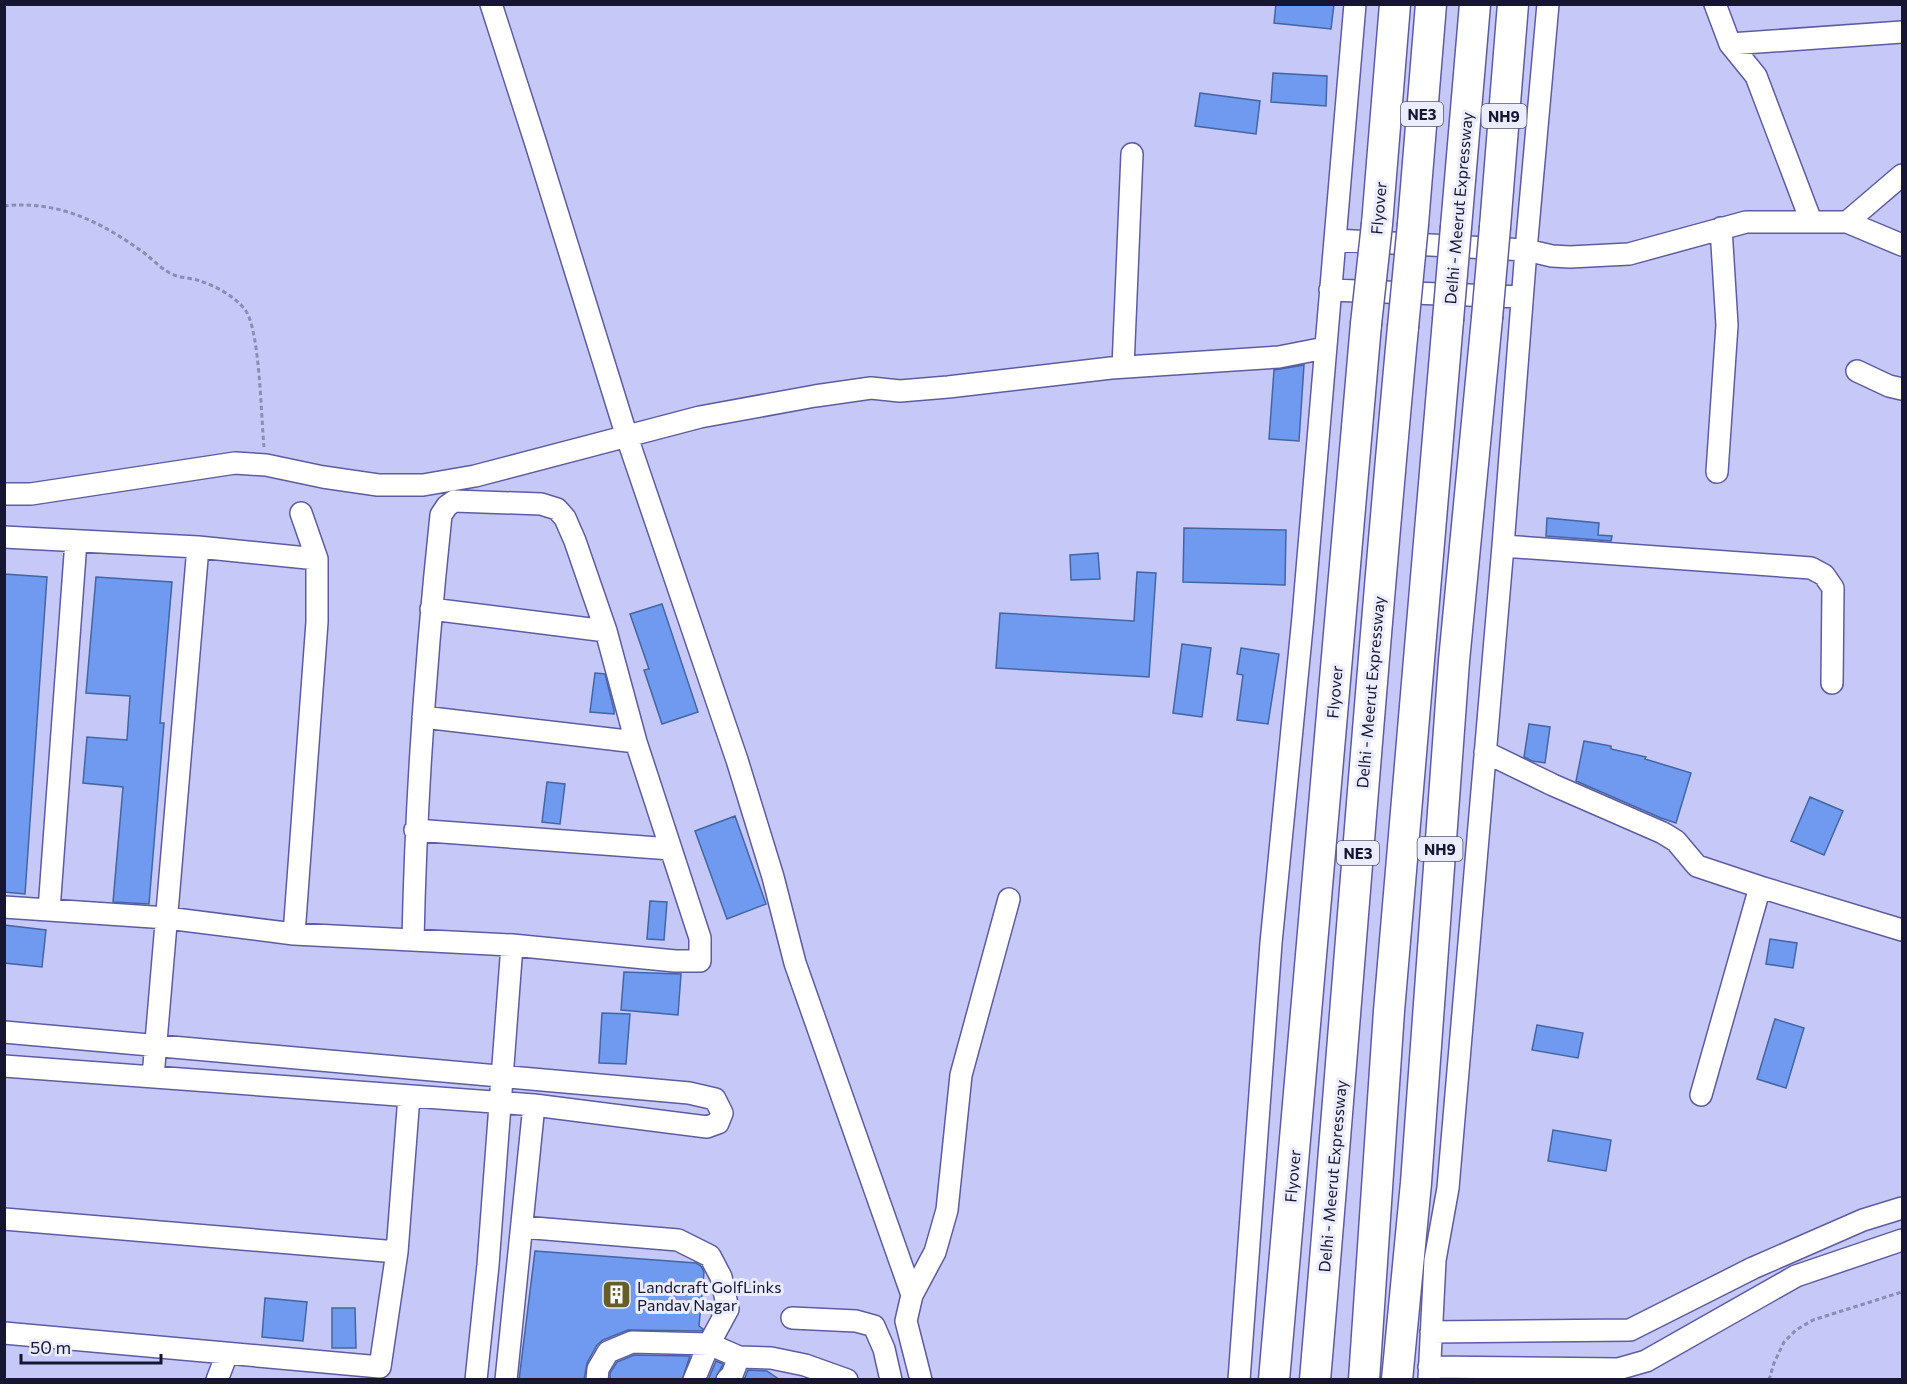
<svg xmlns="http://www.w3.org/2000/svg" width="1907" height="1384" font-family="Commissioner,sans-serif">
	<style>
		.building { fill: #6f9aef; stroke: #4465a4; stroke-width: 1.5 }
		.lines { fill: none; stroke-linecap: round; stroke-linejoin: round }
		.minor-casing { stroke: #5d5ca2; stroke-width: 24 }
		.highway-casing { stroke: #5d5ca2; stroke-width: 33 }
		.path { stroke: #8b8db6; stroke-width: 3; stroke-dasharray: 4.5 3; stroke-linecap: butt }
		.minor { stroke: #fff; stroke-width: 21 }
		.highway { stroke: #fff; stroke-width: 30 }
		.highway-bridge-casing { stroke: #5d5ca2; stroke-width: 33; stroke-linecap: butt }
		.highway-bridge { stroke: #fff; stroke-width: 30 }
		.labels { text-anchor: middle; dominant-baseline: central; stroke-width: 6; stroke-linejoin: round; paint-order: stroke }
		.shield { fill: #ebecfd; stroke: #57566f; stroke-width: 1.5 }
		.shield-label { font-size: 15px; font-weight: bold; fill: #171632 }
		.street-label { font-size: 16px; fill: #171632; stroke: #ebecfd }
		.poi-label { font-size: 16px; fill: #171632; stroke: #ebecfd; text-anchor: start }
	</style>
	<rect width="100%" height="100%" fill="#c6c9f8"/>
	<path class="building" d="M 1276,4 L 1334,4 L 1331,29 L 1274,23 Z
		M 1273,73 L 1327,76 L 1326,106 L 1271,102 Z
		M 1200,93 L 1260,101 L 1256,134 L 1195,126 Z
		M 1304,365 L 1299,441 L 1269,439 L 1274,370 Z
		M 1547,518 L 1599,523 L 1598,535 L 1612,536 L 1611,541 L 1546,536 Z
		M 1184,528 L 1286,530 L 1285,585 L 1183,582 Z
		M 1098,553 L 1100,579 L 1071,580 L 1070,555 Z
		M 1137,572 L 1156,573 L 1149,677 L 996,668 L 1000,613 L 1134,621 Z
		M 4,574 L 47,577 L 25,894 L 4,892 Z
		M 96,577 L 172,582 L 160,723 L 164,723 L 149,904 L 113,902 L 123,787 L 83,783 L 87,737 L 127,740 L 130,696 L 86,693 Z
		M 662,604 L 698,712 L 662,724 L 644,670 L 649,669 L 630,614 Z
		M 1182,644 L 1211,648 L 1202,717 L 1173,713 Z
		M 1241,648 L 1279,654 L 1268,724 L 1237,720 L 1243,675 L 1237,674 Z
		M 595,673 L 605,674 L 614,710 L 614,714 L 590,712 Z
		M 1529,724 L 1550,727 L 1545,763 L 1532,761 L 1524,757 Z
		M 1584,741 L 1611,746 L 1611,749 L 1646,757 L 1645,759 L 1691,773 L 1676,823 L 1661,818 L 1576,781 Z
		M 547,782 L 565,784 L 560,824 L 542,822 Z
		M 1810,797 L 1843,811 L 1824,855 L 1791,841 Z
		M 735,816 L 766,904 L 727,919 L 695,831 Z
		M 650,901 L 667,902 L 664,940 L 647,939 Z
		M 4,925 L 46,930 L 42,967 L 4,963 Z
		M 1770,939 L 1797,943 L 1793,968 L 1766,964 Z
		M 624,972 L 681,974 L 678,1015 L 621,1010 Z
		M 602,1013 L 630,1014 L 626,1064 L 599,1063 Z
		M 1775,1019 L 1804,1028 L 1786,1088 L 1757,1079 Z
		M 1537,1025 L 1583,1033 L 1578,1058 L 1532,1050 Z
		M 1553,1130 L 1611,1140 L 1606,1171 L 1548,1161 Z
		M 535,1251 L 696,1263 L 701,1266 L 704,1272 L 699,1326 L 703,1329 L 702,1331 L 628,1330 L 603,1340 L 597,1345 L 587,1363 L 584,1380 L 519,1380 Z
		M 265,1298 L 307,1302 L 303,1341 L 262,1337 Z
		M 332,1308 L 355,1308 L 356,1348 L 332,1348 Z
		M 634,1355 L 690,1356 L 682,1380 L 610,1380 L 610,1373 L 617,1362 Z
		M 716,1361 L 723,1364 L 715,1380 L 708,1380 Z
		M 748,1370 L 767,1371 L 780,1380 L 744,1380 Z"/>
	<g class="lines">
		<defs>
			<path id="minor" d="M 491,4 L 536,144 L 627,437 L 737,760 L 773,877 L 795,963 L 912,1295
				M 1715,4 L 1730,44 L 1756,76 L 1811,221
				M 1730,44 L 1902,32
				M 1847,222 L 1902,175
				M 1335,240 L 1526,250 L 1552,256 L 1570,257 L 1629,254 L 1746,222 L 1847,222 L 1902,245
				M 1330,290 L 1522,297
				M 1123,367 L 1132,154
				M 1857,371 L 1889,386 L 1902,389
				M 1717,472 L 1727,325 L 1721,228
				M 4,494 L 31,494 L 235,463 L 266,465 L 323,477 L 378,485 L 423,485 L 475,476 L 700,417 L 815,396 L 871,388 L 900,391 L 948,387 L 1111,368 L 1279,357 L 1325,348
				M 301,513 L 317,559
				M 4,537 L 198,547 L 317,559 L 317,622 L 294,934
				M 1503,546 L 1811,568 L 1824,575 L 1833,588 L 1832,683
				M 431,609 L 606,631
				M 423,717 L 636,742
				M 1485,752 L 1553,785 L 1663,833 L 1676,841 L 1697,866 L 1760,887 L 1902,930
				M 415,830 L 671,849
				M 4,907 L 167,918 L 294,934 L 512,945 L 675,961 L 700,961 L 700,938 L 636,742 L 606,631 L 575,541 L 565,518 L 557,509 L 541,504 L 454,501 L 447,506 L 441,515 C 426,656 416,797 413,940
				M 49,910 L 76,541
				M 4,1032 L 689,1093 L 715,1099 L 722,1113 L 718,1123 L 707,1127 L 534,1105 L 4,1066
				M 153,1077 L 198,547
				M 1701,1095 L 1760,887
				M 4,1219 L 397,1252
				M 522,1227 L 678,1240 L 710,1256 L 721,1277 L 728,1309 L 709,1344 L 694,1380
				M 792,1318 L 856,1321 L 874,1326 L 884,1349 L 891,1380
				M 1431,1332 L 1630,1330 L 1753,1268 L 1863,1220 L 1902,1208
				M 4,1333 L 380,1367 L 397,1252 L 409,1096
				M 1429,1367 L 1618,1369 L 1646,1361 L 1796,1276 L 1902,1240
				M 217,1380 L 227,1354
				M 476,1380 L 488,1265 L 512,945
				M 506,1380 L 534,1105
				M 597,1380 L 598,1369 L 608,1352 L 632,1342 L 709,1344 L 739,1357 L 771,1358 L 805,1365 L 847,1380
				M 727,1380 L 732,1375 L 739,1357
				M 921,1380 L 906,1321 L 912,1295 L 935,1252 L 947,1210 L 961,1075 L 1009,899
				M 1239,1380 L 1271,943 L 1303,617 L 1355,4
				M 1429,1380 L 1435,1260 L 1448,1188 L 1503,546 L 1526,250 L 1548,4"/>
			<path id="highway" d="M 1377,224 L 1395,4
				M 1413,224 L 1431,4
				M 1456,227 L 1475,4
				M 1495,227 L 1513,4
				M 1274,1380 L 1366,324
				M 1315,1380 C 1345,1029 1370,678 1403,327
				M 1364,1380 L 1389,1011 L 1448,320
				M 1397,1380 L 1416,1183 L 1454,661 L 1487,318"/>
		</defs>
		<use href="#minor" class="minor-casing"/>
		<use href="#highway" class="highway-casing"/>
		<path class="path" d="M 4,206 C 57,200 99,221 140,250 C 152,258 160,269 174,275 C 182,278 192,278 200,281 C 216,286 236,297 246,311 C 260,333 261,417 264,447
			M 1769,1380 L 1774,1363 L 1784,1342 L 1796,1330 L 1813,1320 L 1902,1292"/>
		<use href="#minor" class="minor"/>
		<use href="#highway" class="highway"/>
		<defs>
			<path id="highway-bridge" d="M 1487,318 L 1495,227
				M 1448,320 L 1456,227
				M 1366,324 L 1377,224
				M 1403,327 L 1413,224"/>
		</defs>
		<use href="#highway-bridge" class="highway-bridge-casing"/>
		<use href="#highway-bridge" class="highway-bridge"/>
	</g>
	<defs>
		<symbol id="building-square" viewBox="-11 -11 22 22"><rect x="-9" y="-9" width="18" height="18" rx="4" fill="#645e2b" stroke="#ebecfd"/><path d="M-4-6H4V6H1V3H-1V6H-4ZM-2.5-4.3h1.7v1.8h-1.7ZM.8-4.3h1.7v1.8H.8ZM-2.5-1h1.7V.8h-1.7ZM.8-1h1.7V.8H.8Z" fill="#fff"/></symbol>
	</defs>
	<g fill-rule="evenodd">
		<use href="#building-square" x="600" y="1278" width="33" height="33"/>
	</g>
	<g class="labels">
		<g class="shield">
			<rect x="1401" y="102" width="42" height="24" rx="4.5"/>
			<rect x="1481.5" y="104" width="45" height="24" rx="4.5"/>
			<rect x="1417.5" y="837" width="45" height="24" rx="4.5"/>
			<rect x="1337" y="841" width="42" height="24" rx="4.5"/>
		</g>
		<g class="shield-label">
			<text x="1422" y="114">NE3</text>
			<text x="1504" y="116">NH9</text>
			<text x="1440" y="849">NH9</text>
			<text x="1358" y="853">NE3</text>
		</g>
		<g class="street-label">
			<text transform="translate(1378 208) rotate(-85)">Flyover</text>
			<text transform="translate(1458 208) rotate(-85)">Delhi - Meerut Expressway</text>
			<text transform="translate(1334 692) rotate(-85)">Flyover</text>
			<text transform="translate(1370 692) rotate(-85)">Delhi - Meerut Expressway</text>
			<text transform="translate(1292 1176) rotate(-85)">Flyover</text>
			<text transform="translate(1332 1176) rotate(-85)">Delhi - Meerut Expressway</text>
		</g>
		<g class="poi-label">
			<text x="637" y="1286">Landcraft GolfLinks<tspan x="637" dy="18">Pandav Nagar</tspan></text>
		</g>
	</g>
	<rect width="1907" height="1384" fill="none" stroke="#171632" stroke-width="12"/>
	<path d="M21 1354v9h140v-9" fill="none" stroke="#171632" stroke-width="3"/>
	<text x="30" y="1354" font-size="18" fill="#171632" stroke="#ebecfd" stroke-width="4.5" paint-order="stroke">50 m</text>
</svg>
